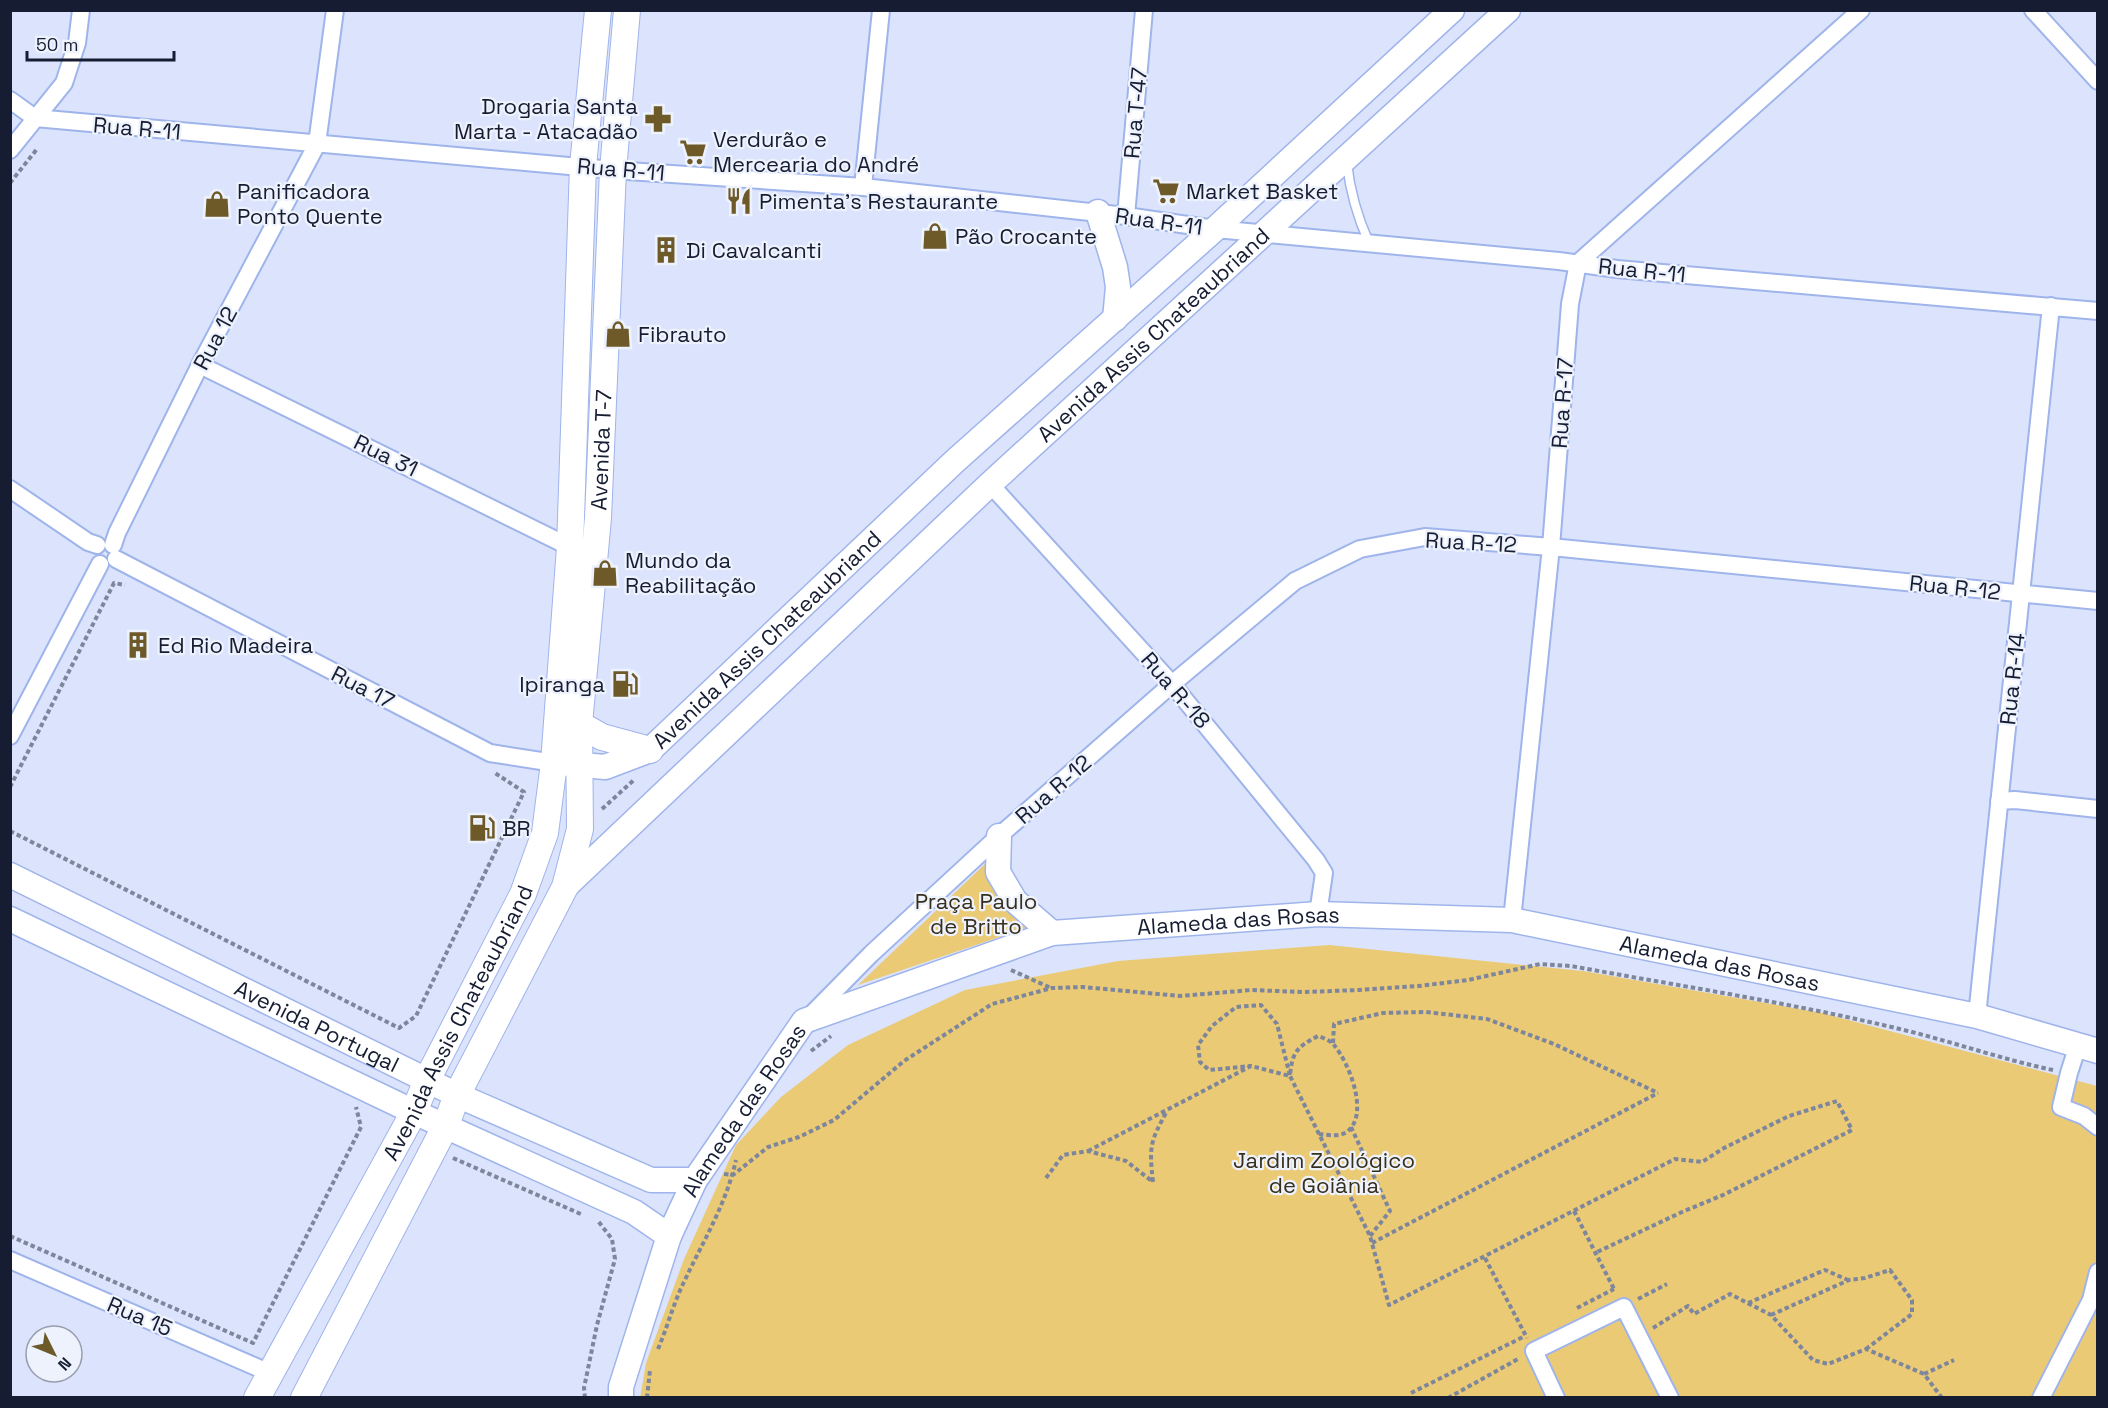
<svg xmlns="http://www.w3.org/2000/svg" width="2108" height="1408" font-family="'Space Grotesk',sans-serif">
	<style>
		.green { fill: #ebca76 }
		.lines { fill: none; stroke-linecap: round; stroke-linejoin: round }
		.lane-casing { stroke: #9fb4eb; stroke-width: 11 }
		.street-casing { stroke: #9fb4eb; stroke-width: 20 }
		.secondary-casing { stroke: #9fb4eb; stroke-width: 27 }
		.primary-casing { stroke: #9fb4eb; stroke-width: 28 }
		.path { stroke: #7e869c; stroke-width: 4; stroke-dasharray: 4.5 3; stroke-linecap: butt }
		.lane { stroke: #fff; stroke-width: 8 }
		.street { stroke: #fff; stroke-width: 16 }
		.secondary { stroke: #fff; stroke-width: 24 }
		.primary { stroke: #fff; stroke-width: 26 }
		.labels { text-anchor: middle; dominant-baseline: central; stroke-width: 4.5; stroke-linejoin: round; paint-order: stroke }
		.poi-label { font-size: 22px; fill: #161d32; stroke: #edf2fd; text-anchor: start }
		.street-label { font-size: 22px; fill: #161d32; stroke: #edf2fd }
		.park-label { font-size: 22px; fill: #372f1b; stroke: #edf2fd }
	</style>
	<rect width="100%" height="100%" fill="#dbe4fc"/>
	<path class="green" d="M 985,864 L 1003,897 L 1029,927 L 858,985 Z
		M 1329,945 L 1583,971 L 1822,1013 L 2097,1086 L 2097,1397 L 640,1398 L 646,1363 L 684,1259 L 736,1145 L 781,1097 L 848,1045 L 965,990 L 1118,961 Z"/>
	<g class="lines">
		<defs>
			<path id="lane" d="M 1347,163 C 1350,192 1357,216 1369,243"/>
			<path id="street" d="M 2033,10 L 2098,81
				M 10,100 L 35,118 L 613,170 L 863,187 L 1126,216 L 1215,229 L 1559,261 L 1617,269 L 2098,311
				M 10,150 L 64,83 L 77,43 L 81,10
				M 863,187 L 881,10
				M 1126,216 L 1144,10
				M 200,365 L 570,547
				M 990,484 L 1172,684 L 1316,860 L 1324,873 L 1318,914
				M 10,489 L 88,542 L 97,545
				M 113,545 L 117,533 L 200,365 L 317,144 L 335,10
				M 116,559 L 490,753 L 554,763
				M 10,736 L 100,564
				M 1999,801 L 2015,800 L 2098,809
				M 1512,920 L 1551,547 L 1570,304 L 1578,263 L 1861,10
				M 1977,1016 L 2051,306
				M 809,1017 L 871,954 L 999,836 L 1172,684 L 1295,581 L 1360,549 L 1425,537 L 1551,547 L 2098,601
				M 2078,1045 L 2069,1073 L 2061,1107 L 2084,1116 L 2098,1127
				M 10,1260 L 270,1373
				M 1556,1398 L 1534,1351 L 1624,1307 L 1670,1398
				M 2041,1398 L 2091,1300 L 2098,1272"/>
			<g id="secondary">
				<path d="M 1098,212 L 1115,267 L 1118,287 L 1115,319"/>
				<path id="s1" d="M 559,763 L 605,767 L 650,750 L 955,461 L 1215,229 L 1452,10"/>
				<path d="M 999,836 L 998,872 L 1015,901 L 1052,933"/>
				<path id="s2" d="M 10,875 L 457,1095 L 651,1180 L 695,1180"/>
				<path id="s3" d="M 565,887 L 990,484 L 1508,10"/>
				<path d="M 10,919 L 414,1112 L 634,1212 L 669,1236"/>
				<path id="s4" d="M 621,1398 L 621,1387 L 669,1236 L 695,1180 L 804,1021 L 1052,933 L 1318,914 L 1512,920 L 1977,1016 L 2098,1051"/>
			</g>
			<g id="primary">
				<path d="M 579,724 L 602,737 L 650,750"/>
				<path id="s5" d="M 257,1398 L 414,1112 L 427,1080 L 523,894 L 545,833 L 554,763 L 570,547 L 583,166 L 598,10"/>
				<path id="s6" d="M 304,1398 L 446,1125 L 457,1095 L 565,887 L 580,829 L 579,724 L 598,518 L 613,170 L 627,10"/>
			</g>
		</defs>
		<use href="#lane" class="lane-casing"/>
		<use href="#street" class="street-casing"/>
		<use href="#secondary" class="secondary-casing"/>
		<use href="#primary" class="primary-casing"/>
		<path class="path" d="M 10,183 L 37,149
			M 10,787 L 114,583 L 125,585
			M 602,809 L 635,779
			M 10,831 L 399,1028 L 416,1016 L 524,792 L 495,773
			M 1011,970 L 1051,988
			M 1333,1043 L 1334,1024 L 1383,1013 L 1426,1012 L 1487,1019 L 1554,1044 L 1658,1093
			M 811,1051 L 831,1036
			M 1351,1127 L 1390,1211 L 1370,1236
			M 1319,1134 C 1328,1135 1339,1137 1347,1132 C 1370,1114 1349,1063 1334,1045 C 1331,1041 1324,1038 1318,1036 C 1297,1047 1292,1052 1290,1076 L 1370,1236 L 1389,1305 L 1675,1159 L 1702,1162 L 1724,1148 L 1789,1116 L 1837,1101 L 1852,1130 L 1723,1195 L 1682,1212 L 1595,1253
			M 1088,1151 L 1251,1066 L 1290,1076 L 1277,1024 L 1261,1005 L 1236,1007 L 1212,1026 L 1198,1045 L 1200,1062 L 1209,1070 L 1251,1066
			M 453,1158 L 583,1215
			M 724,1174 L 733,1175 L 768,1147 L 799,1137 L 834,1120 L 904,1061 L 992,1004 L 1052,988 L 1083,987 L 1180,996 L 1251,990 L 1303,992 L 1359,990 L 1419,986 L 1468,980 L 1540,964 L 1571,966 C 1685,987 1799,1004 1912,1032 C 1959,1044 2005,1060 2053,1070
			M 1046,1178 L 1063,1155 L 1088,1151 L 1126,1161 L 1153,1182 C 1149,1146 1150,1142 1167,1111
			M 1574,1211 L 1614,1289
			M 10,1236 L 253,1343 L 361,1127 L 356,1107
			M 1372,1243 L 1658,1093
			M 1485,1258 L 1527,1338
			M 1638,1299 L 1667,1284
			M 1748,1303 L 1825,1270 L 1848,1280
			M 1577,1308 L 1614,1289
			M 1771,1315 L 1849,1280 L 1865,1278 L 1890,1270 L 1912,1300 L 1912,1314 L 1866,1349
			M 1653,1328 L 1688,1306 L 1694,1314 L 1730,1294 L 1771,1315 L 1813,1360 L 1828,1364 L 1866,1349 L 1924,1374
			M 658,1349 C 667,1328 673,1305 683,1284 C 702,1243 726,1205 736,1160
			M 1411,1393 L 1523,1337
			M 585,1398 L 584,1388 L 597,1325 L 615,1259 L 612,1239 L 598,1221
			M 647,1398 L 650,1370
			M 1448,1398 L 1518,1359
			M 1942,1398 L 1924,1374 L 1954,1360"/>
		<use href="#lane" class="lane"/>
		<use href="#street" class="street"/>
		<use href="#secondary" class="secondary"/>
		<use href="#primary" class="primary"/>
	</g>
	<defs>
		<symbol id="pharmacy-bare" viewBox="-9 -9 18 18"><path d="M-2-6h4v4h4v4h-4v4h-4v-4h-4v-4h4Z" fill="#6d5a28" stroke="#edf2fd" stroke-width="2.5" paint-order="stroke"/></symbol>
		<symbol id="supermarket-bare" viewBox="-9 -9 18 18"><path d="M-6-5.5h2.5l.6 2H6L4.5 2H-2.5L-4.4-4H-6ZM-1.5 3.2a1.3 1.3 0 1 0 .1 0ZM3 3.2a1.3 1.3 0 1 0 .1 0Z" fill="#6d5a28" stroke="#edf2fd" stroke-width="2.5" paint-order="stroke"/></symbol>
		<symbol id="restaurant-bare" viewBox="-9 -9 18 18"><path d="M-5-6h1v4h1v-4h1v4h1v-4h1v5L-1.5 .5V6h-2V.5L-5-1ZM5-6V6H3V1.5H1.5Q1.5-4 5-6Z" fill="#6d5a28" stroke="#edf2fd" stroke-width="2.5" paint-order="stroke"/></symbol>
		<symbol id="shop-bare" viewBox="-9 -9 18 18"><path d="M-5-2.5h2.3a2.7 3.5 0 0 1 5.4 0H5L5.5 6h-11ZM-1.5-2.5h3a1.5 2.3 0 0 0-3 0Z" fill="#6d5a28" stroke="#edf2fd" stroke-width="2.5" paint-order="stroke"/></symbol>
		<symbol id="building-bare" viewBox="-9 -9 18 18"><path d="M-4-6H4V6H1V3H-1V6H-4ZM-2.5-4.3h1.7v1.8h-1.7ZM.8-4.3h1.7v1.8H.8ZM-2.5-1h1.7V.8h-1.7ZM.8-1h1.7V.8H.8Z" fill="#6d5a28" stroke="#edf2fd" stroke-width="2.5" paint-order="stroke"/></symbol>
		<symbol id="fuel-bare" viewBox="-9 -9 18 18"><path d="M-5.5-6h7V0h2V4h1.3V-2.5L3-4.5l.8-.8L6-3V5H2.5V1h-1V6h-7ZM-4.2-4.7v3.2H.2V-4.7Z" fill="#6d5a28" stroke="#edf2fd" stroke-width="2.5" paint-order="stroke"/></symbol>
	</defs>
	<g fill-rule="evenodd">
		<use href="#pharmacy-bare" x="639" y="100" width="38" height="38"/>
		<use href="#supermarket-bare" x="674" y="133" width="38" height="38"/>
		<use href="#supermarket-bare" x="1147" y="172" width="38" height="38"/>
		<use href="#restaurant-bare" x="720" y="182" width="38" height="38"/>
		<use href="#shop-bare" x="198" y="185" width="38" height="38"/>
		<use href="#shop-bare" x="916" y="217" width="38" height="38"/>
		<use href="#building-bare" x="647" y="231" width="38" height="38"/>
		<use href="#shop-bare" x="599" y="315" width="38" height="38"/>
		<use href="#shop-bare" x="586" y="554" width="38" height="38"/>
		<use href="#building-bare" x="119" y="626" width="38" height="38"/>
		<use href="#fuel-bare" x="606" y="665" width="38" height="38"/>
		<use href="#fuel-bare" x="463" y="809" width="38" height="38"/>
	</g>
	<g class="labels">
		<g class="poi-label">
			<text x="638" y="106" text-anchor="end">Drogaria Santa<tspan x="638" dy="25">Marta - Atacadão</tspan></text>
			<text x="713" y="139">Verdurão e<tspan x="713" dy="25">Mercearia do André</tspan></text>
			<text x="237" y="191">Panificadora<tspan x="237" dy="25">Ponto Quente</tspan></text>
			<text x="1186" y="191">Market Basket</text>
			<text x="759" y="201">Pimenta's Restaurante</text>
			<text x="955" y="236">Pão Crocante</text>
			<text x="686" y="250">Di Cavalcanti</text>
			<text x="638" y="334">Fibrauto</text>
			<text x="625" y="560">Mundo da<tspan x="625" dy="25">Reabilitação</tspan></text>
			<text x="158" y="645">Ed Rio Madeira</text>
			<text x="605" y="684" text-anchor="end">Ipiranga</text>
			<text x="502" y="828">BR</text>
		</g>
		<g class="street-label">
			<text transform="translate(1135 113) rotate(-85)">Rua T-47</text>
			<text transform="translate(137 128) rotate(5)">Rua R-11</text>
			<text transform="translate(621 169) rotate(5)">Rua R-11</text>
			<text transform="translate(1159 221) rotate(8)">Rua R-11</text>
			<text transform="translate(1642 270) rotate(6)">Rua R-11</text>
			<text stroke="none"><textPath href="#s3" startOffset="807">Avenida Assis Chateaubriand</textPath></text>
			<text transform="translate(215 338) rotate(-62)">Rua 12</text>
			<text transform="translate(1562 403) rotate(-86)">Rua R-17</text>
			<text stroke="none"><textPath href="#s6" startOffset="1014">Avenida T-7</textPath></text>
			<text transform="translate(386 455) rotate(26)">Rua 31</text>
			<text transform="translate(1471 542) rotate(3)">Rua R-12</text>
			<text transform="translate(1955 587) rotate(6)">Rua R-12</text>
			<text stroke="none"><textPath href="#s1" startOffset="255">Avenida Assis Chateaubriand</textPath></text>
			<text transform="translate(2012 679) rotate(-84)">Rua R-14</text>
			<text transform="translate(363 687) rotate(27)">Rua 17</text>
			<text transform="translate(1176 690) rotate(49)">Rua R-18</text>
			<text transform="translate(1053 789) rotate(-41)">Rua R-12</text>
			<text stroke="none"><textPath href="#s4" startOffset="874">Alameda das Rosas</textPath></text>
			<text stroke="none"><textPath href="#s4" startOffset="1360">Alameda das Rosas</textPath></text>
			<text stroke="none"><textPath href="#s5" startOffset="426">Avenida Assis Chateaubriand</textPath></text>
			<text stroke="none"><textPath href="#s2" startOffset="342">Avenida Portugal</textPath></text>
			<text stroke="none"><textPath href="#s4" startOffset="316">Alameda das Rosas</textPath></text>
			<text transform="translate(140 1316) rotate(23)">Rua 15</text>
		</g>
		<g class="park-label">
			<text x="976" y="901">Praça Paulo<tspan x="976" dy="25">de Britto</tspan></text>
			<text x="1324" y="1160">Jardim Zoológico<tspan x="1324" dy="25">de Goiânia</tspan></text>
		</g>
	</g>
	<rect width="2108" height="1408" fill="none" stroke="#161d32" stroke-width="24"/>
	<g transform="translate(54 1354) rotate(133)"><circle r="28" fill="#edf2fd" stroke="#979dac" stroke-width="1.5"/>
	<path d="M0-4.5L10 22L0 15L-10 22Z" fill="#6d5a28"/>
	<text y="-9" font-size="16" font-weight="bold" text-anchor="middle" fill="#161d32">N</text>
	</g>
	<path d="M27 51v9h147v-9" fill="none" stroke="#161d32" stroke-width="3"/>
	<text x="36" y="51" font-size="18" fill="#161d32" stroke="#edf2fd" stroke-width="4.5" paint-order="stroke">50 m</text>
</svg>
